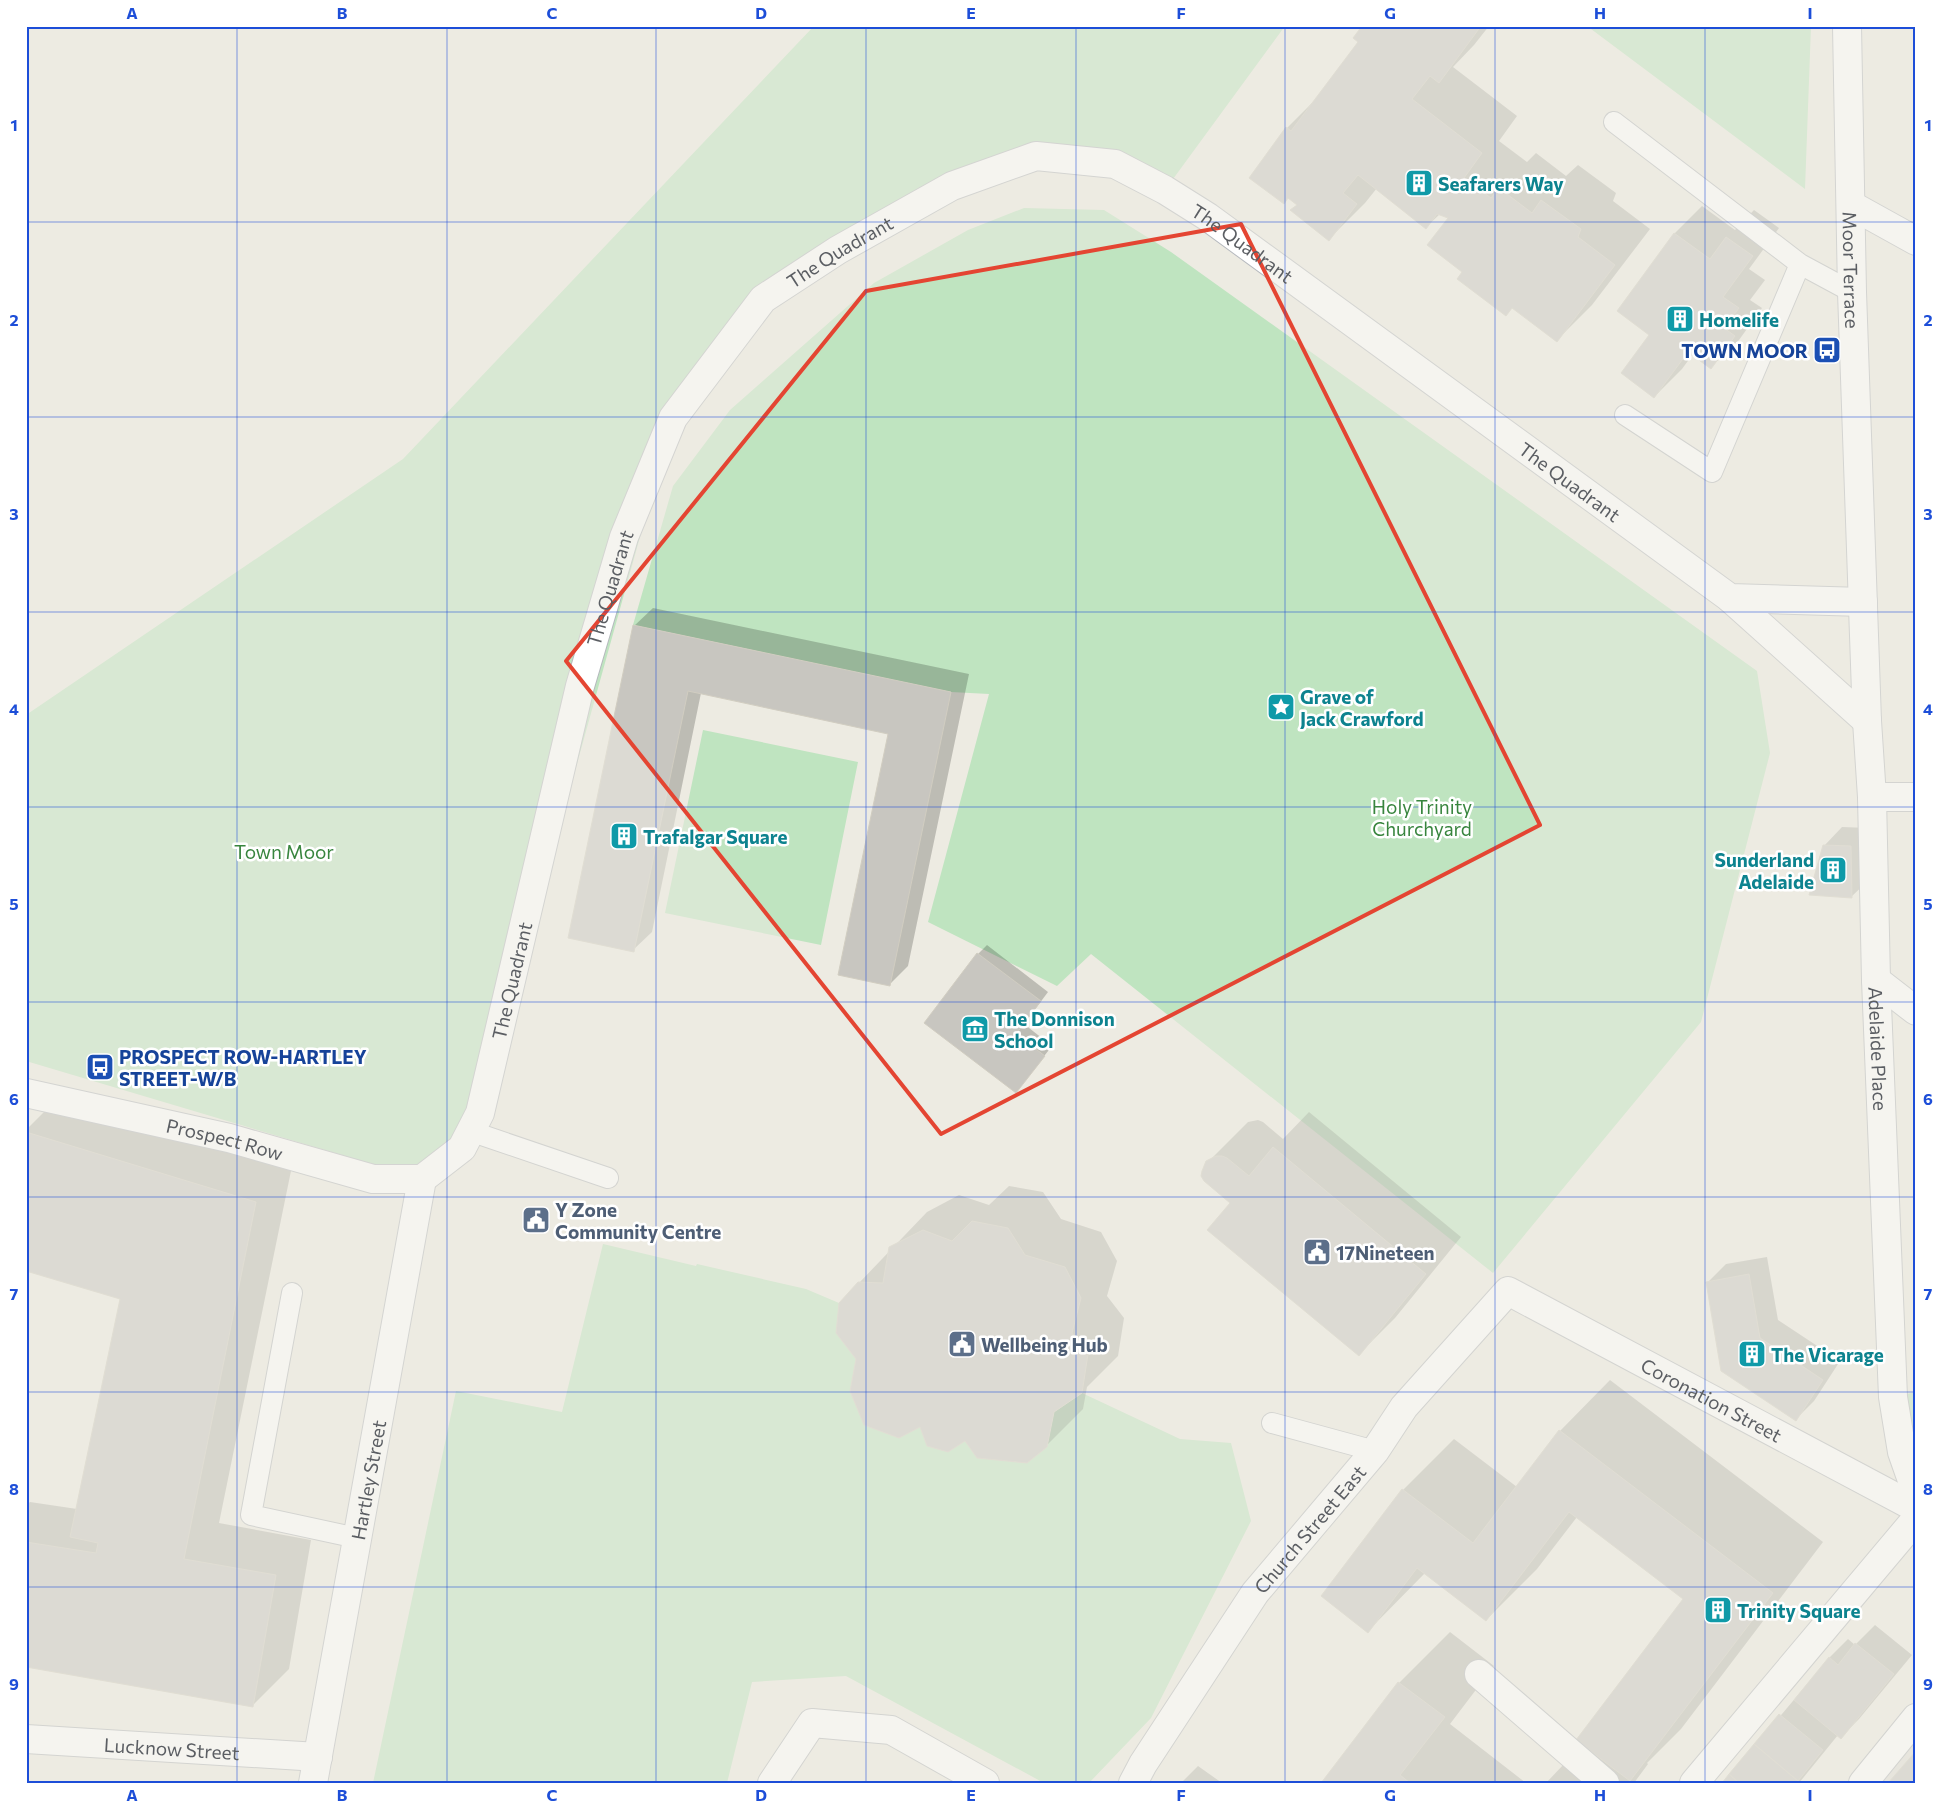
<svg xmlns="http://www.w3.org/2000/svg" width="1942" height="1809" font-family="Commissioner,sans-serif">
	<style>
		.industrial { fill: #dfddd7 }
		.green { fill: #bfe4c0 }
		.shadow { fill: #0003 }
		.building { fill: #c8c6c0; stroke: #d1cdc1 }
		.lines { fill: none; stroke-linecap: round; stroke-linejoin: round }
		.lane-casing { stroke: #b5b8bc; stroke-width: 22 }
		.street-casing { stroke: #b5b8bc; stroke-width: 30 }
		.secondary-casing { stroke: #b6b9be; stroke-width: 30 }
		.lane { stroke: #fff; stroke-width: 20 }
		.street { stroke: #fff; stroke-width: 28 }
		.secondary { stroke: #fff; stroke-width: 28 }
		.marked { fill: none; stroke: #e44532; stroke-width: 4; stroke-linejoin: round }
		.grid { fill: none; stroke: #1d4ed8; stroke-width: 1; stroke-opacity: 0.55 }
		.labels { text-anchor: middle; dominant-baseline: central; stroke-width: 5; stroke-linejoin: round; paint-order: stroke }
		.culture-label { font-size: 19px; font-weight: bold; fill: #0d838f; stroke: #fff; text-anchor: start }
		.street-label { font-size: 19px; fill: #5b5e63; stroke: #fff }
		.transit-label { font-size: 19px; font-weight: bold; fill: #164399; stroke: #fff; text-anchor: end }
		.park-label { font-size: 19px; fill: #38853e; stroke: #fff }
		.service-label { font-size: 19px; font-weight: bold; fill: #4e5e75; stroke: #fff; text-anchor: start }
		.neatline { fill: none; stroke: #1d4ed8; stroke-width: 2 }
		.grid-label { font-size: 16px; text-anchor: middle; font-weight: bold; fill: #1d4ed8 }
	</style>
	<rect width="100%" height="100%" fill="#edebe2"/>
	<path class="industrial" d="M 1916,1718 L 1916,1783 L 1863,1783 Z"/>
	<path class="green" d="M 814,26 L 1285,26 L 1165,190 L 1036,156 L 763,299 L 673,418 L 480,1113 L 422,1179 L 26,1061 L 26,715 L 403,459 Z
		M 1587,26 L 1811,26 L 1805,189 Z
		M 1024,208 L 1104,210 L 1171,252 L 1757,671 L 1770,753 L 1701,1022 L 1493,1273 L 1091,954 L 1057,986 L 928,922 L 989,694 L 951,692 L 633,625 L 673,486 L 730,410 L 874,283 L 968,230 Z
		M 703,730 L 858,762 L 821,945 L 665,913 Z
		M 603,1244 L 696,1266 L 697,1264 L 806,1289 L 839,1303 L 836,1333 L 856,1359 L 850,1391 L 864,1425 L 899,1438 L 920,1427 L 927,1446 L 948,1452 L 965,1441 L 977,1458 L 1027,1463 L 1047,1447 L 1054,1412 L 1082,1393 L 1180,1439 L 1231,1443 L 1251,1521 L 1151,1718 L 1089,1783 L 1044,1783 L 846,1676 L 752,1682 L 727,1783 L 373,1783 L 456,1391 L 562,1412 Z
		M 1916,1392 L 1916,1492 L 1893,1397 Z"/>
	<path class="shadow" d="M 1364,26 L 1489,26 L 1474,45 L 1453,67 L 1517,116 L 1499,141 L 1527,162 L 1536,153 L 1566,176 L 1578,165 L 1616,193 L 1613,201 L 1650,229 L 1592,305 L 1556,341 L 1513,307 L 1506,314 L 1464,272 L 1450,217 L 1440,214 L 1426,227 L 1377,188 L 1365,203 L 1329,239 L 1292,210 L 1298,204 L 1289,197 L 1284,202 L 1287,128 L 1317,98 L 1359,41 Z
		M 1702,206 L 1735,230 L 1754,210 L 1779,228 L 1749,269 L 1765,280 L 1750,300 L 1762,308 L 1739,340 L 1711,367 L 1693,354 L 1682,369 L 1654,397 L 1651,334 L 1675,233 Z
		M 653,608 L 969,674 L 908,966 L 889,985 L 890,733 L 701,693 L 652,932 L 633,950 L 634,626 Z
		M 1842,827 L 1869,828 L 1870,879 L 1851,897 L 1824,846 Z
		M 987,945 L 1048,992 L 1024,1024 L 1052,1046 L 1016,1092 L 978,954 Z
		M 60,1096 L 292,1166 L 219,1523 L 311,1540 L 289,1669 L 253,1705 L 26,1666 L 26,1505 L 30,1502 L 77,1509 L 121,1298 L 26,1269 L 26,1130 Z
		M 1309,1112 L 1461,1237 L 1395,1318 L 1359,1354 L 1232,1203 L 1204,1166 L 1248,1122 L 1258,1120 L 1263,1122 L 1283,1139 Z
		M 1009,1186 L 1043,1192 L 1061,1219 L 1101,1232 L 1117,1261 L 1107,1296 L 1124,1318 L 1118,1356 L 1087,1387 L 1083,1409 L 1046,1446 L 966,1439 L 857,1359 L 859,1283 L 927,1212 L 959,1195 L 989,1205 Z
		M 1767,1257 L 1778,1320 L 1840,1361 L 1814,1401 L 1796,1419 L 1708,1282 L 1726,1264 Z
		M 1610,1380 L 1823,1542 L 1681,1729 L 1647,1763 L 1648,1764 L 1634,1783 L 1546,1783 L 1583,1744 L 1685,1599 L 1577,1517 L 1537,1569 L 1486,1620 L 1425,1573 L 1368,1631 L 1323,1596 L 1403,1490 L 1454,1439 L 1517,1487 L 1560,1431 Z
		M 1875,1625 L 1912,1655 L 1859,1719 L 1841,1737 L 1838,1735 L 1799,1783 L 1724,1783 L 1829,1658 L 1848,1639 L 1855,1645 Z
		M 1450,1632 L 1494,1666 L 1450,1724 L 1526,1783 L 1323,1783 L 1399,1683 Z
		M 1198,1766 L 1222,1783 L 1181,1783 Z"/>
	<path class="building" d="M 1362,26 L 1481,26 L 1439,83 L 1430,76 L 1412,99 L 1482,153 L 1464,178 L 1491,198 L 1499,188 L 1532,213 L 1541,200 L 1581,229 L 1578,237 L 1615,265 L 1557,342 L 1512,308 L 1506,316 L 1457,279 L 1462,272 L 1427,245 L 1448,218 L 1437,214 L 1426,229 L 1358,175 L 1343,193 L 1357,204 L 1329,241 L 1290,210 L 1297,205 L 1288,198 L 1284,204 L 1249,178 L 1286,127 L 1291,131 L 1358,42 L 1353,38 Z
		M 1674,233 L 1710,259 L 1726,237 L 1753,256 L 1723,297 L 1739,308 L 1724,328 L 1735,336 L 1711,369 L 1688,352 L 1654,398 L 1621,373 L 1649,335 L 1617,311 Z
		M 633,625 L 951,692 L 890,986 L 838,975 L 888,734 L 688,691 L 634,952 L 568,938 Z
		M 1823,845 L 1851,846 L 1852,898 L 1809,895 Z
		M 977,953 L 1041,1001 L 1016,1034 L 1045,1056 L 1016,1093 L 924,1023 Z
		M 26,1132 L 256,1202 L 184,1559 L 276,1575 L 253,1707 L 26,1667 L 26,1542 L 96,1553 L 98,1543 L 70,1537 L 120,1299 L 26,1271 Z
		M 1273,1147 L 1426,1274 L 1359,1356 L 1207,1230 L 1230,1203 L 1204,1181 L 1201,1176 L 1202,1171 L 1206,1161 L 1216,1156 L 1222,1156 L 1227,1158 L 1249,1176 Z
		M 972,1221 L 1008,1228 L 1025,1255 L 1065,1267 L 1081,1298 L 1072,1333 L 1088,1354 L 1082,1393 L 1054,1412 L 1047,1447 L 1027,1463 L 977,1458 L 965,1441 L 948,1452 L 927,1446 L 920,1427 L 899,1438 L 864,1425 L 850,1391 L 856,1359 L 836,1333 L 839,1303 L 858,1282 L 883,1283 L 889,1247 L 923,1230 L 952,1241 Z
		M 1749,1274 L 1760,1338 L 1823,1380 L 1796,1421 L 1721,1371 L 1706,1282 Z
		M 1559,1430 L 1773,1593 L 1630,1781 L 1576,1740 L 1683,1599 L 1569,1512 L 1486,1621 L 1417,1568 L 1368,1633 L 1321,1596 L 1402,1489 L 1473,1543 Z
		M 1855,1643 L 1894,1674 L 1841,1739 L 1794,1700 L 1829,1657 L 1838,1665 Z
		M 1398,1682 L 1445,1717 L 1400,1775 L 1410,1783 L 1321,1783 Z
		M 1779,1714 L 1823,1750 L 1798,1781 L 1754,1744 Z
		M 1754,1744 L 1798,1781 L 1797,1783 L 1739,1783 L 1729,1774 Z
		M 1916,1751 L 1916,1783 L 1888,1783 Z
		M 1729,1774 L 1739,1783 L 1722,1783 Z"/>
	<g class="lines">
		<defs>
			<path id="lane" d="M 1614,122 L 1800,264 L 1852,292
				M 1625,415 L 1712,472 L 1800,264
				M 470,1131 L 608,1178
				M 292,1293 L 251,1515 L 357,1538
				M 1272,1423 L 1375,1451"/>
			<g id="street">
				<path id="s1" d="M 1867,721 L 1872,797 L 1876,980 L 1893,1397 L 1902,1452 L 1916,1492"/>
				<path d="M 1872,797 L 1916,797"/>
				<path d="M 1876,980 L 1916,1011"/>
				<path d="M 1479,1674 L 1605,1783"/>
				<path id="s2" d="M 26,1739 L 318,1757"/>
				<path d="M 772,1783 L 812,1723 L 891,1730 L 985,1783"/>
				<path id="s3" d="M 1133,1783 L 1143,1764 L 1255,1593 L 1375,1451 L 1404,1407 L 1508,1291 L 1916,1508"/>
				<path d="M 1694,1783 L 1916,1519"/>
				<path d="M 1863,1783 L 1916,1718"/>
			</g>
			<g id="secondary">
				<path id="s4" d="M 1847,26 L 1852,292 L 1867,721"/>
				<path d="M 1851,205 L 1916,241"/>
				<path d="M 1730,598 L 1867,721"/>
				<path id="s5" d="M 26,1093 L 229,1138 L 373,1179 L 422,1179"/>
				<path id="s6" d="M 422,1179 L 462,1148 L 480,1113 L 580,686 L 624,537 L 673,418 L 763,299 L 838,250 L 952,186 L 1036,156 L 1115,164 L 1165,190 L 1208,217 L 1730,598 L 1863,602"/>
				<path id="s7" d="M 313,1783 L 422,1179"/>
			</g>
		</defs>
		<use href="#lane" class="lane-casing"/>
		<use href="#street" class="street-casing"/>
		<use href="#secondary" class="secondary-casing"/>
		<use href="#lane" class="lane"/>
		<use href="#street" class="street"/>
		<use href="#secondary" class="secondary"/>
	</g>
	<path d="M0 0H1942V1809H0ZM 1241,224 L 1540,825 L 941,1134 L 566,661 L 866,291 Z" fill="#edebe2" fill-opacity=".55" fill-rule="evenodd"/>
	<path class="marked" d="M 1241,224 L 1540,825 L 941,1134 L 566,661 L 866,291 Z"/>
	<path class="grid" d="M 237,26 L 237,1783M 447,26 L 447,1783M 656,26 L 656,1783M 866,26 L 866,1783M 1076,26 L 1076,1783M 1285,26 L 1285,1783M 1495,26 L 1495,1783M 1705,26 L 1705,1783M 26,222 L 1916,222M 26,417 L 1916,417M 26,612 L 1916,612M 26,807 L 1916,807M 26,1002 L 1916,1002M 26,1197 L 1916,1197M 26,1392 L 1916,1392M 26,1587 L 1916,1587"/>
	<defs>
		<symbol id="building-square" viewBox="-11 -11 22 22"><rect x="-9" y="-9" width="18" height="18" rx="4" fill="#0f9aa8" stroke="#fff"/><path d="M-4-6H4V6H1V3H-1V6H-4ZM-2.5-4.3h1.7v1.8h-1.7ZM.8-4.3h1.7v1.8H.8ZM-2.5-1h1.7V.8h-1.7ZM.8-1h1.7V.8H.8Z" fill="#fff"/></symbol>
		<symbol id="bus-square" viewBox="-11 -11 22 22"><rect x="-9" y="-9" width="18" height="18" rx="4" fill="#1a4fb4" stroke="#fff"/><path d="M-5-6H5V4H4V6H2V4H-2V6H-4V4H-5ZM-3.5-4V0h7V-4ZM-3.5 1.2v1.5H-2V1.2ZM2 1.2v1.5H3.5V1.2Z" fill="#fff"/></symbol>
		<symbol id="sight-square" viewBox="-11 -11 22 22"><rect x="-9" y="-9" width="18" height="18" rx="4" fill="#0f9aa8" stroke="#fff"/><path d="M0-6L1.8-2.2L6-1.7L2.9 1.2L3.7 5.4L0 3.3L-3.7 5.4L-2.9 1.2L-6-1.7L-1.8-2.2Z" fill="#fff"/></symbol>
		<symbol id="museum-square" viewBox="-11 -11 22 22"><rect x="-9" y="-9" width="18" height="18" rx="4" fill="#0f9aa8" stroke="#fff"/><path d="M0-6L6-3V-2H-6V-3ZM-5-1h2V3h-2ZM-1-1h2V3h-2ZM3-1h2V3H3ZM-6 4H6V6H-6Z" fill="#fff"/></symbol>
		<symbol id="civic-square" viewBox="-11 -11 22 22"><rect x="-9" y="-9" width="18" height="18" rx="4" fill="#5c6f8a" stroke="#fff"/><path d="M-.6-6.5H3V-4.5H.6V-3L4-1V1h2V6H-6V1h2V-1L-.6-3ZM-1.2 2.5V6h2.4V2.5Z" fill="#fff"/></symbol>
	</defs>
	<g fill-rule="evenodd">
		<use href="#building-square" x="1403" y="167" width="32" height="32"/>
		<use href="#building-square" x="1664" y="303" width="32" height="32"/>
		<use href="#bus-square" x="1811" y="334" width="32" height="32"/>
		<use href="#sight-square" x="1265" y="691" width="32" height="32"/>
		<use href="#building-square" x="608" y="820" width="32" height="32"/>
		<use href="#building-square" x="1817" y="854" width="32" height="32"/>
		<use href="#museum-square" x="959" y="1013" width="32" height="32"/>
		<use href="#bus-square" x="84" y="1051" width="32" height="32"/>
		<use href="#civic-square" x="520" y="1204" width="32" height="32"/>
		<use href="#civic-square" x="1301" y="1236" width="32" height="32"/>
		<use href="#civic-square" x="946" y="1328" width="32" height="32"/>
		<use href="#building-square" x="1736" y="1338" width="32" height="32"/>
		<use href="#building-square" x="1702" y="1594" width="32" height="32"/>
	</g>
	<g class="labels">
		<g class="culture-label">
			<text x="1438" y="183">Seafarers Way</text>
			<text x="1699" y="319">Homelife</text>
			<text x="1300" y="696">Grave of<tspan x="1300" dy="22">Jack Crawford</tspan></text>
			<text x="643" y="836">Trafalgar Square</text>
			<text x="1814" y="859" text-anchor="end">Sunderland<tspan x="1814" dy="22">Adelaide</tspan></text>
			<text x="994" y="1018">The Donnison<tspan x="994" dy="22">School</tspan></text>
			<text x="1771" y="1354">The Vicarage</text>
			<text x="1737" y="1610">Trinity Square</text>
		</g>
		<g class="street-label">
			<text stroke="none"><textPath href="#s6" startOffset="1501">The Quadrant</textPath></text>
			<text stroke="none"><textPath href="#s6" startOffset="1052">The Quadrant</textPath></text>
			<text stroke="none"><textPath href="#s4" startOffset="244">Moor Terrace</textPath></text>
			<text stroke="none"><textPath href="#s6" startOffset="1906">The Quadrant</textPath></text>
			<text stroke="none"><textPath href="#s6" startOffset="631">The Quadrant</textPath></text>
			<text stroke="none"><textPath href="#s6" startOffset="226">The Quadrant</textPath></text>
			<text stroke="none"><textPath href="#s1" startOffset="328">Adelaide Place</textPath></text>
			<text stroke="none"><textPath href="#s5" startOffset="204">Prospect Row</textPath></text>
			<text stroke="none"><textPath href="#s3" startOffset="851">Coronation Street</textPath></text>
			<text stroke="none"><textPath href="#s7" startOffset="308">Hartley Street</textPath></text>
			<text stroke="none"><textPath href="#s3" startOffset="310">Church Street East</textPath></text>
			<text stroke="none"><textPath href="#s2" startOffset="146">Lucknow Street</textPath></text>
		</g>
		<g class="transit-label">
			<text x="1808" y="350">TOWN MOOR</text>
			<text x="119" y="1056" text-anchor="start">PROSPECT ROW-HARTLEY<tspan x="119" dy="22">STREET-W/B</tspan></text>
		</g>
		<g class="park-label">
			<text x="1422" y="806">Holy Trinity<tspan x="1422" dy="22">Churchyard</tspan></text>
			<text x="284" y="851">Town Moor</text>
		</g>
		<g class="service-label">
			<text x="555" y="1209">Y Zone<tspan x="555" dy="22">Community Centre</tspan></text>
			<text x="1336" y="1252">17Nineteen</text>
			<text x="981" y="1344">Wellbeing Hub</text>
		</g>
	</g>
	<rect width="1942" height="1809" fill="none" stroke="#ffffff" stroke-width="55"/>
	<rect x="28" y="28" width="1886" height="1754" class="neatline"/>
	<g class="grid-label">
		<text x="132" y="19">A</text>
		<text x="342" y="19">B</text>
		<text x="552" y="19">C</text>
		<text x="761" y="19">D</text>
		<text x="971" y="19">E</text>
		<text x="1181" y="19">F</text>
		<text x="1390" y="19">G</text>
		<text x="1600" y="19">H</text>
		<text x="1810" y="19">I</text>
		<text x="14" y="131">1</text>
		<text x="1928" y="131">1</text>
		<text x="14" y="326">2</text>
		<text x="1928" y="326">2</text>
		<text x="14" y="520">3</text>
		<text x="1928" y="520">3</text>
		<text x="14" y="715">4</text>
		<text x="1928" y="715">4</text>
		<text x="14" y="910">5</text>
		<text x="1928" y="910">5</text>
		<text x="14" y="1105">6</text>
		<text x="1928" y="1105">6</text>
		<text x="14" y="1300">7</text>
		<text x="1928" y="1300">7</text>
		<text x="14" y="1495">8</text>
		<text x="1928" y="1495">8</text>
		<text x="14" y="1690">9</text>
		<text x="1928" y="1690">9</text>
		<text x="132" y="1801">A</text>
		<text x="342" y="1801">B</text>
		<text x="552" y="1801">C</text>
		<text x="761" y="1801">D</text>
		<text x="971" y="1801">E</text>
		<text x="1181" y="1801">F</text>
		<text x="1390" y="1801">G</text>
		<text x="1600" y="1801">H</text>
		<text x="1810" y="1801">I</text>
	</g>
</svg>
